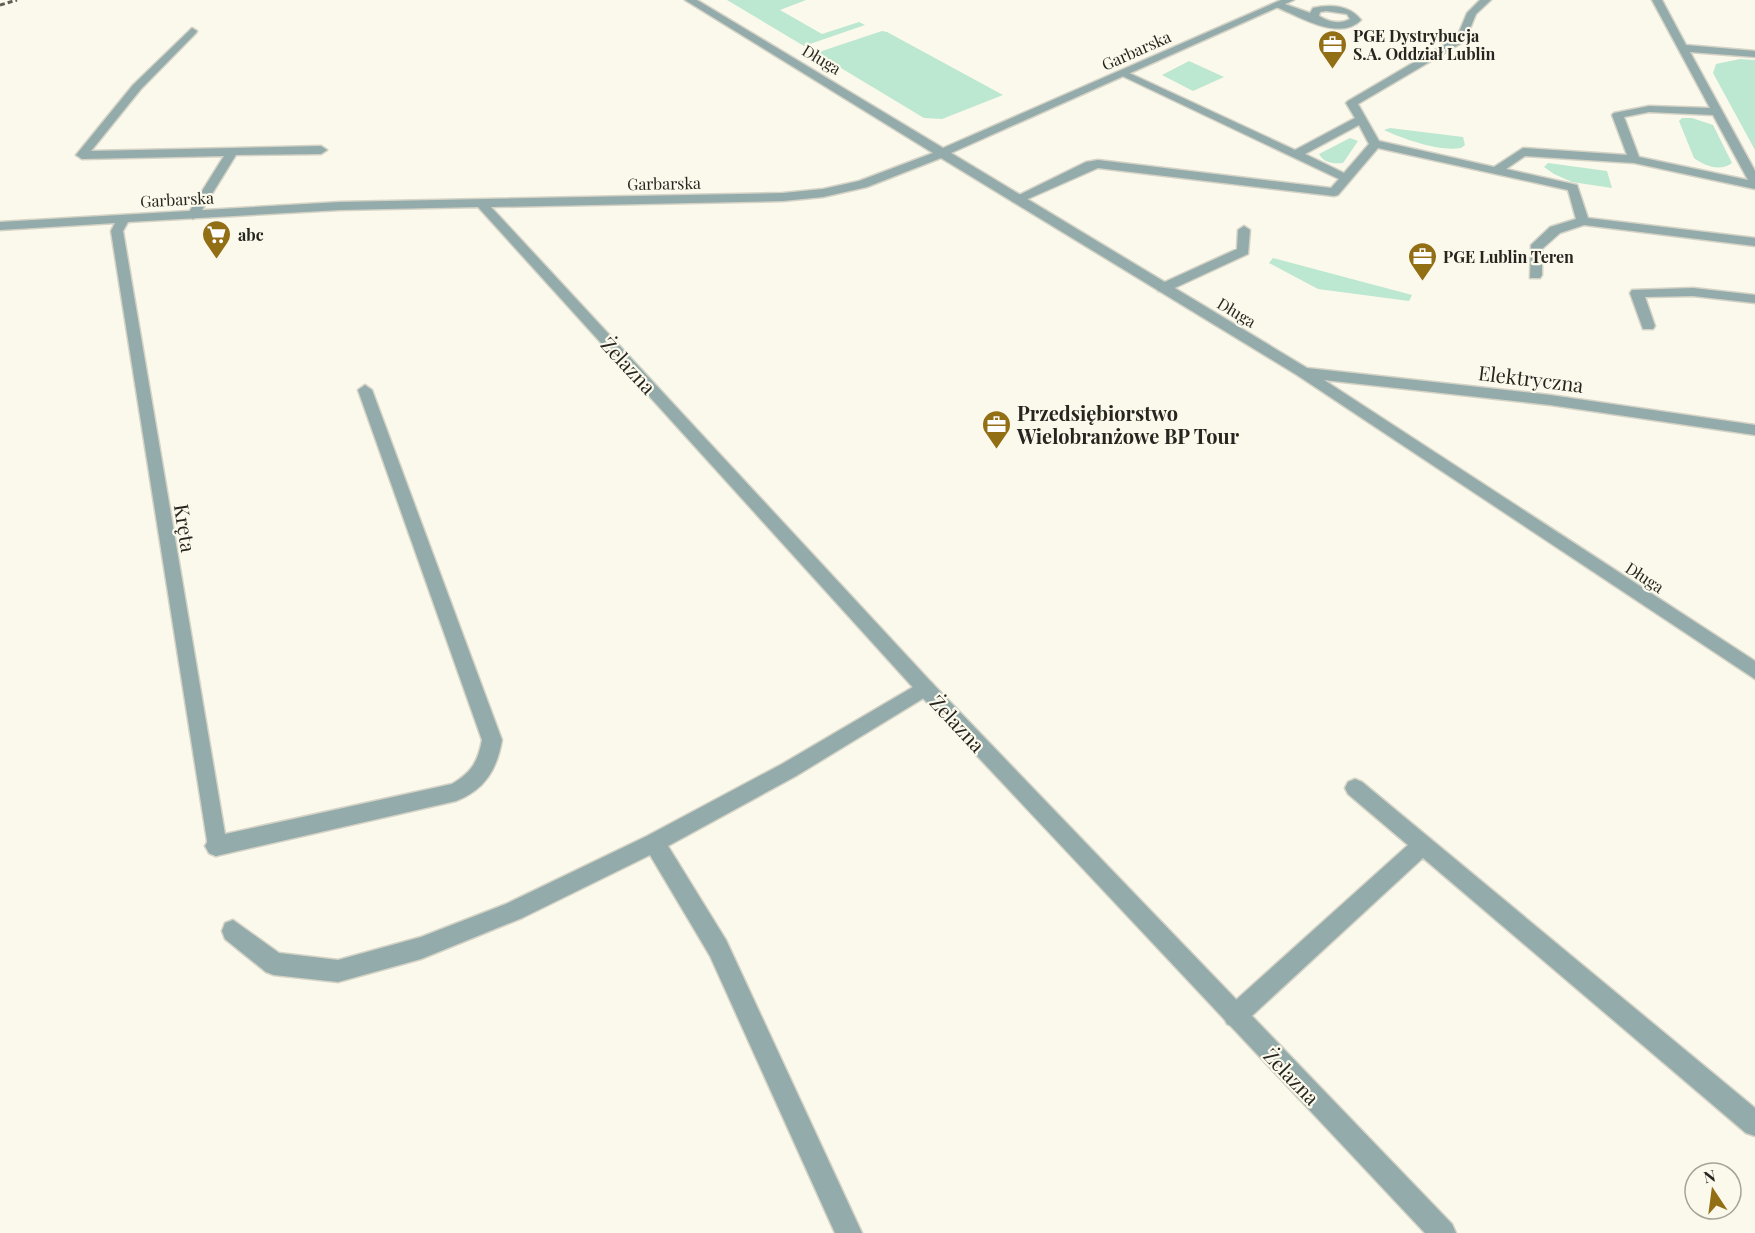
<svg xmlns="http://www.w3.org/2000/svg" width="1755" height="1233" font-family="'Playfair Display',serif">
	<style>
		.green { fill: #bce7d0 }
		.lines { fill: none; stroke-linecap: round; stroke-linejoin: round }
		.lane-casing { stroke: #d5d3c6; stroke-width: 3 }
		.street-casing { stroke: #d5d3c6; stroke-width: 3 }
		.lane { fill: #93abab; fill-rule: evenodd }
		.street { fill: #93abab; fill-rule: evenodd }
		.rail { stroke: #5f5e57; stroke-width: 3; stroke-dasharray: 5 3; stroke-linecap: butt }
		.labels { text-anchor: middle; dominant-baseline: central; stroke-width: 4.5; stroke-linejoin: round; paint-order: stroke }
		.far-poi-label { font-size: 16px; font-weight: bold; fill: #262520; stroke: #fbf9eb; text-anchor: start }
		.far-street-label { font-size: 16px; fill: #262520; stroke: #fbf9eb }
		.street-label { font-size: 20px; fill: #262520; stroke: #fbf9eb }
		.poi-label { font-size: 20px; font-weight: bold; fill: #262520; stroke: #fbf9eb; text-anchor: start }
	</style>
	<rect width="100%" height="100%" fill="#fbf9eb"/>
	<path class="green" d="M 727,0 L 806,0 L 780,10 L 822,34 L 859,22 L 865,25 L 804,46 Z
		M 882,31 L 887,32 L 1003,95 L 942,119 L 924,118 L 816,53 Z
		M 1740,59 L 1755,60 L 1755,150 L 1713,73 L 1716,64 Z
		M 1189,61 L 1224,77 L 1193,91 L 1162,75 Z
		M 1682,118 L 1692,118 L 1713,125 L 1732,163 C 1720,172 1705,166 1694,158 L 1679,121 Z
		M 1390,128 L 1463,137 L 1465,145 L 1461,148 C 1441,152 1403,139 1384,130 Z
		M 1350,138 L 1358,141 L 1343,163 C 1333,164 1324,163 1319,154 Z
		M 1548,163 L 1607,171 L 1612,188 L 1572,182 L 1554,174 L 1544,167 Z
		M 1273,258 L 1412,295 L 1409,301 L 1318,289 L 1269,263 Z"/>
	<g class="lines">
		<defs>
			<path id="lane" d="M 1480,0 L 1491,0 L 1476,14 L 1465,41 L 1358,104 L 1379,141 L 1494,167 L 1523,148 L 1627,155 L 1612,115 L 1614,113 L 1649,106 L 1710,108 L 1652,0 L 1662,0 L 1686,45 L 1755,51 L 1755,57 L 1690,52 L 1755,171 L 1755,189 L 1634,163 L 1525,156 L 1506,169 L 1577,185 L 1588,218 L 1755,238 L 1755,246 L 1584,225 L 1560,233 L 1542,249 L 1542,275 L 1540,278 L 1530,278 L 1531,245 L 1550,227 L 1576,219 L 1568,190 L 1378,148 L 1338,195 L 1334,196 L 1098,168 L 1021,202 L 1013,202 L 1011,199 L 1086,162 L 1098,160 L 1331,188 L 1339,179 L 1118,74 L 1127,72 L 1295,150 L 1355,118 L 1346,103 L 1348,101 L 1457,37 L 1467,13 ZM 1649,112 L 1713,115 L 1748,180 L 1639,157 L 1624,117 ZM 1359,125 L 1369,144 L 1344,173 L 1305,154 Z
				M 1279,2 L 1310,13 L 1313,8 C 1330,4 1350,5 1361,20 C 1339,42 1299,16 1276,7 L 1274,5 ZM 1326,11 L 1347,14 L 1350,19 C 1339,25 1329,22 1319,16 L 1320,12 Z
				M 192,28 L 197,31 L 196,33 L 141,89 L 91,151 L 321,146 L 327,150 L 321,154 L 236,155 L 199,215 L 193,219 L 187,215 L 224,156 L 82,159 L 76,155 L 133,85 Z
				M 1244,226 L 1250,230 L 1248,254 L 1168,291 L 1158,291 L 1158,285 L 1237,249 L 1238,230 Z
				M 1693,288 L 1755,295 L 1755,303 L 1693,296 L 1645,297 L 1655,326 L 1653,329 L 1643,329 L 1630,293 L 1632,290 Z
				M 365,385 L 372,390 L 502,740 C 497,769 485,790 456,801 L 216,856 L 209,853 L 205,846 L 209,839 L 216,836 L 452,784 C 471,773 478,762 482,740 L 358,390 Z
				M 925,680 L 932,683 L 934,688 L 932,693 L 796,776 L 668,846 L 726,940 L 862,1233 L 835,1233 L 710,956 L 650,855 L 522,918 L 421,959 L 338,982 L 274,975 L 266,972 L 225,939 L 222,931 L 225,923 L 233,920 L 279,953 L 338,960 L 421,937 L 506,904 L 647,836 L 782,764 Z
				M 1355,779 L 1362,782 L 1755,1108 L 1755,1136 L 1746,1133 L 1423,858 L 1243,1024 L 1235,1028 L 1227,1024 L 1223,1016 L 1227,1008 L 1408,845 L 1348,794 L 1345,788 L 1348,782 Z"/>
			<path id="street" d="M 685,0 L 697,0 L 943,148 L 1281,0 L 1294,0 L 951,153 L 1307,368 L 1550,395 L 1755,425 L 1755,435 L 1550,405 L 1324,380 L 1755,661 L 1755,679 L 1297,375 L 941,158 L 867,187 L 823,197 L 783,201 L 491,207 L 932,683 L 1452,1224 L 1456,1233 L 1425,1233 L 918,693 L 478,207 L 340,210 L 128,222 L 123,231 L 227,846 L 223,853 L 216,856 L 209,853 L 111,231 L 115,223 L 0,230 L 0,222 L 340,202 L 783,193 L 823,189 L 859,181 L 933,153 Z"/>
		</defs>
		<use href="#lane" class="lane-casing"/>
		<use href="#street" class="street-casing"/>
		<use href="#lane" class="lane"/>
		<use href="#street" class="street"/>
		<path class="rail" d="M 0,5 L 17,0"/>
	</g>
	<defs>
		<symbol id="office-pin" viewBox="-11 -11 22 30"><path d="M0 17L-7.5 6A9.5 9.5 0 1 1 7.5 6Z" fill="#926e15" stroke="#fbf9eb"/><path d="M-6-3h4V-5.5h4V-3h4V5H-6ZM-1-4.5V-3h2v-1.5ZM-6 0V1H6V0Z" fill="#fff"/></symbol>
		<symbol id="supermarket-pin" viewBox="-11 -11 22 30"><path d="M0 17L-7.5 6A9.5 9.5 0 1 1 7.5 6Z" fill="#926e15" stroke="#fbf9eb"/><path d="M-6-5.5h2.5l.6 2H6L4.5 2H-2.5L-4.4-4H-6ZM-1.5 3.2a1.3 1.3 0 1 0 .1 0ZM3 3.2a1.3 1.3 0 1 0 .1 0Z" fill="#fff"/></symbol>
	</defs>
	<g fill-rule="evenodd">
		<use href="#office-pin" x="1316" y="28" width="33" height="45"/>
		<use href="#supermarket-pin" x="200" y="218" width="33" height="45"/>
		<use href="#office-pin" x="1406" y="240" width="33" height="45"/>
		<use href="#office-pin" x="980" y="408" width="33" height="45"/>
	</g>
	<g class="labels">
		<g class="far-poi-label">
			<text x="1353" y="35">PGE Dystrybucja<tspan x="1353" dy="18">S.A. Oddział Lublin</tspan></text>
			<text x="238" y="234">abc</text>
			<text x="1443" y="256">PGE Lublin Teren</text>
		</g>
		<g class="far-street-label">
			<text transform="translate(1136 50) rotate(-24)">Garbarska</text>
			<text transform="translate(822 59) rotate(31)">Długa</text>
			<text transform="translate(664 183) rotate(-1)">Garbarska</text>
			<text transform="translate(177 199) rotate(-3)">Garbarska</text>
			<text transform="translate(1237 312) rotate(31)">Długa</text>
			<text transform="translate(1645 577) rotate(33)">Długa</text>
		</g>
		<g class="street-label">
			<text transform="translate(629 365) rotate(47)">Żelazna</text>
			<text transform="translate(1531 378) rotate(7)">Elektryczna</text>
			<text transform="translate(186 528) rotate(81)">Kręta</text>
			<text transform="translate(958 723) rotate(47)">Żelazna</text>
			<text transform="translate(1292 1076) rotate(46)">Żelazna</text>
		</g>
		<g class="poi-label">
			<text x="1017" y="412">Przedsiębiorstwo<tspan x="1017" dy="23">Wielobranżowe BP Tour</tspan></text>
		</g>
	</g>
	<g transform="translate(1713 1191) rotate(347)"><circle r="28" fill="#fbf9eb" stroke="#a6a49a" stroke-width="1.5"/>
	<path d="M0-4.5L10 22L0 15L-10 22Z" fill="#926e15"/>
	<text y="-9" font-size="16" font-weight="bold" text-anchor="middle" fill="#262520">N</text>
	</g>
</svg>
